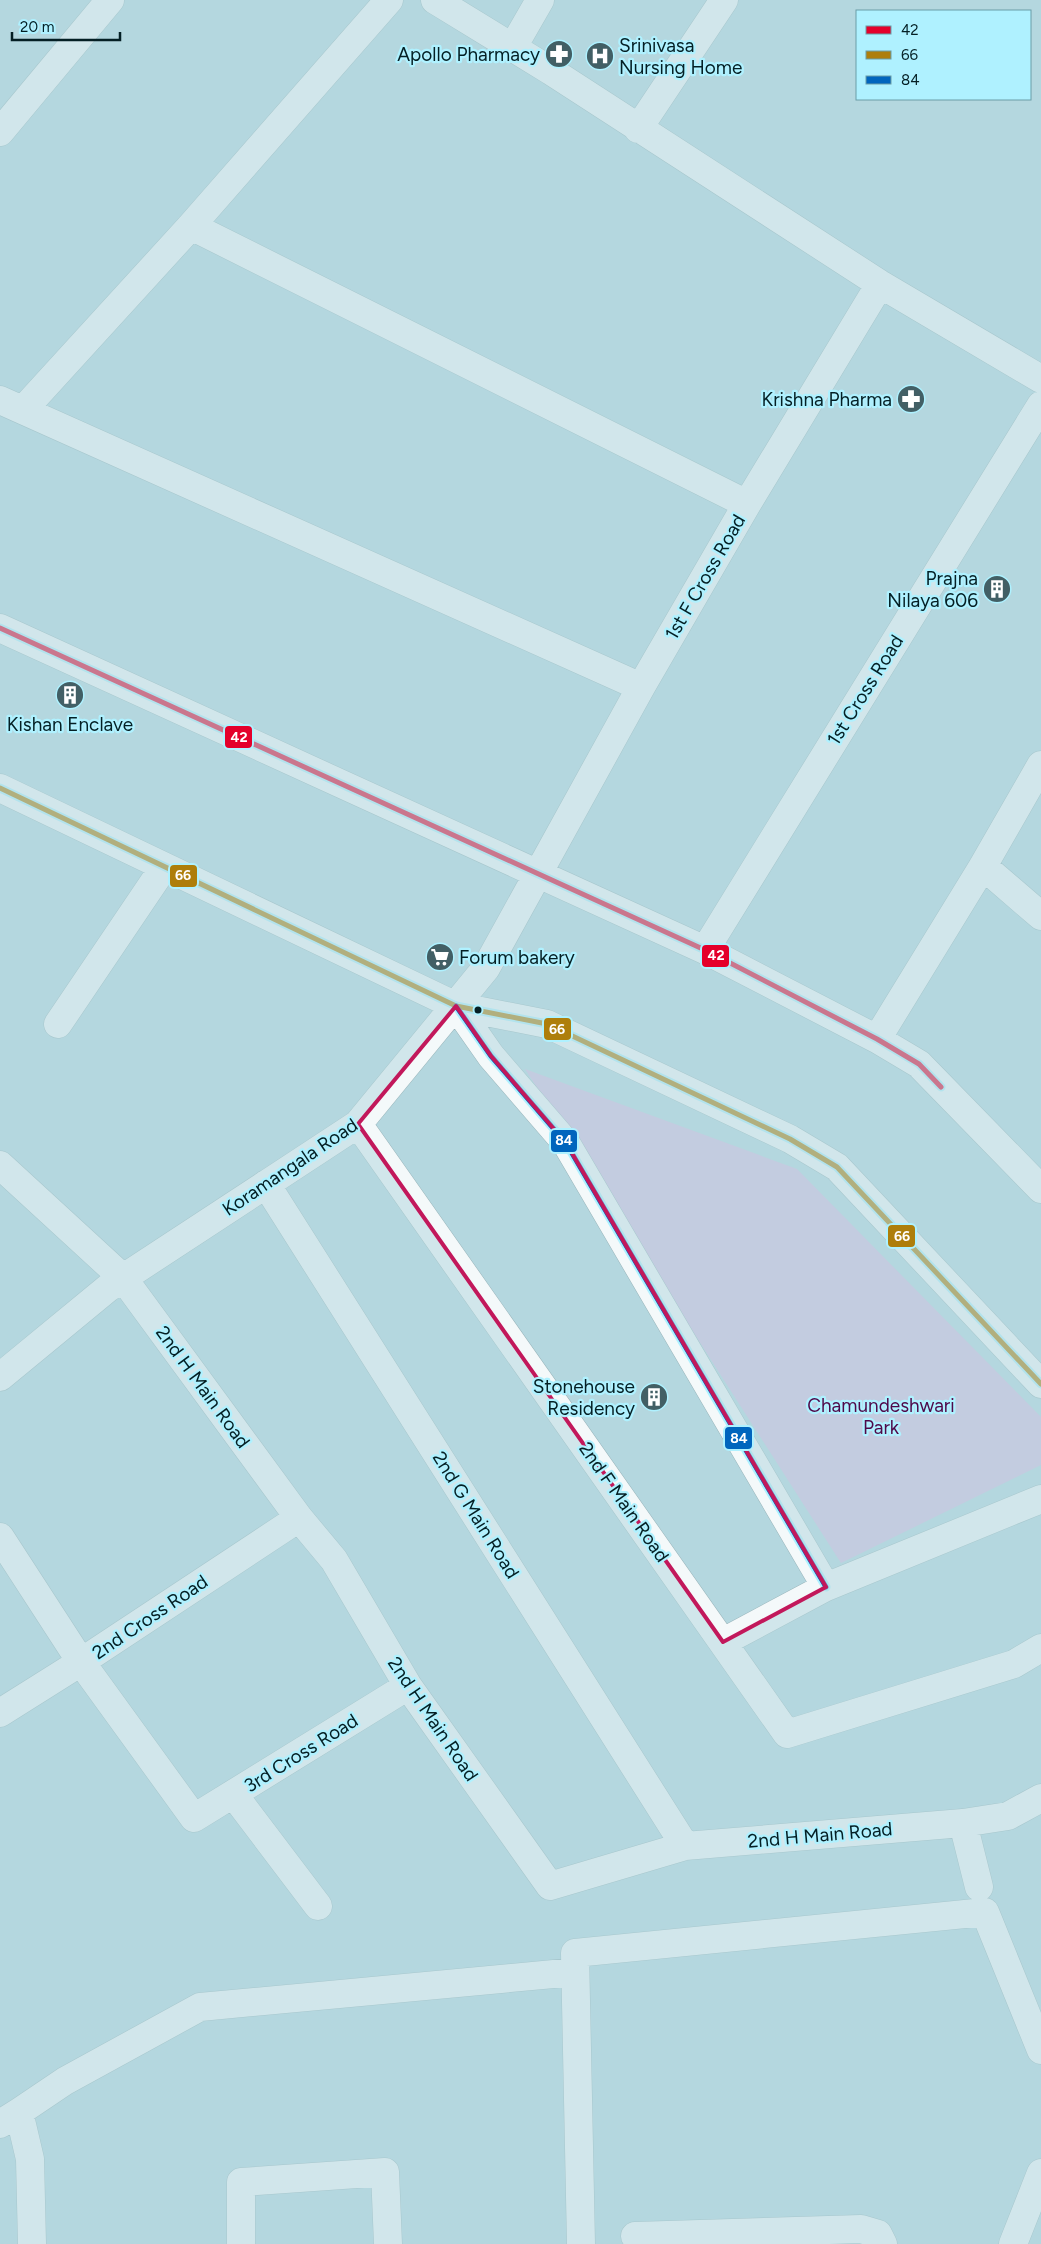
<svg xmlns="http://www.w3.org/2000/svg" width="1041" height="2244" font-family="Figtree,sans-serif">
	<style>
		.green { fill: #d6bee2 }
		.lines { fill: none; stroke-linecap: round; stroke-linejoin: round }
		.minor-casing { stroke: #98b4ba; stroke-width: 29 }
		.minor { stroke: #f4f9fa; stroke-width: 28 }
		.bus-1-casing { stroke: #aff1ff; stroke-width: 9 }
		.bus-2-casing { stroke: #aff1ff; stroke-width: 9 }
		.bus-3-casing { stroke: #aff1ff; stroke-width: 9 }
		.bus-1 { stroke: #e4002b; stroke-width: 5 }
		.bus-2 { stroke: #ae7e0b; stroke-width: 5 }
		.bus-3 { stroke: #0065bd; stroke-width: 5 }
		.marked { fill: none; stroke: #c2185b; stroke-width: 4; stroke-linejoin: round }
		.bus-dot { fill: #041f24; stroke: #aff1ff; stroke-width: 2 }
		.labels { text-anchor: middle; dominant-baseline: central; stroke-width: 4.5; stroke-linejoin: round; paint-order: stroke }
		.poi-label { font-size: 19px; fill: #041f24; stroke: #aff1ff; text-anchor: end }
		.street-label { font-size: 19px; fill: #041f24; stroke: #aff1ff }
		.park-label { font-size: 19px; fill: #4f0949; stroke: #aff1ff }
		.line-badge { stroke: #aff1ff; stroke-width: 2 }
		.badge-label { font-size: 14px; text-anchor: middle; font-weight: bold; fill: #fff }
	</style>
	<rect width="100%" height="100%" fill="#b4d7df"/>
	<path class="green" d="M 525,1069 L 797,1169 L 1041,1417 L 1041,1465 L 841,1563 Z"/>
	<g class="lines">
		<defs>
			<path id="minor" d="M 435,0 L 551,71 L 880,284 L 1041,379
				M 513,47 L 540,0
				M 638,129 L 724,0
				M 0,132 L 110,0
				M 191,226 L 747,504
				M 0,400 L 641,687
				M 23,410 L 191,226 L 389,0
				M 0,628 L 705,950 L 877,1039 L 919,1064 L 1041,1189
				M 0,788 L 456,1006 L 547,1024 L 790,1139 L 837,1167 L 1041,1384
				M 983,866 L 1041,916
				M 705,950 L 1041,405
				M 456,1006 L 491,1056 L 566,1143 L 826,1587
				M 58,1024 L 164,867
				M 877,1039 L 983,866 L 1041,765
				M 358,1124 L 787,1734 L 1014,1664 L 1041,1648
				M 0,1165 L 123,1278 L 299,1518 L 334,1560 L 408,1686 L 550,1886 L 685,1846 L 963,1823 L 1008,1816 L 1041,1798
				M 266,1184 L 685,1846
				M 0,1377 L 108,1288 L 358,1124 L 486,968 L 641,687 L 747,504 L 880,284
				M 0,1537 L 81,1662 L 194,1818 L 408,1686
				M 723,1642 L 826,1587 L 1041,1499
				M 0,1713 L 81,1662 L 299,1518
				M 234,1795 L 318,1906
				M 963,1823 L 979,1887
				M 19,2112 L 65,2081 L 200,2007 L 575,1972
				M 0,2124 L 19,2112 L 30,2159 L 32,2244
				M 635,2236 L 861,2229 L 878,2234 L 883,2244
				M 241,2244 L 241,2182 L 385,2172 L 388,2244
				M 581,2244 L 575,1953 L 985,1912 L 1041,2050
				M 1013,2244 L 1041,2173"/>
		</defs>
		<use href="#minor" class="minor-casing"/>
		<use href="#minor" class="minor"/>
		<defs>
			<path id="bus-1" d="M 0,628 L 705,950 L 877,1039 L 919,1064 L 941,1087"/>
			<path id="bus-2" d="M 0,788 L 456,1006 L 547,1024 L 790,1139 L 837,1167 L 1041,1384"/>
			<path id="bus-3" d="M 456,1006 L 491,1056 L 566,1143 L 826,1587"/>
		</defs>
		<use href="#bus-1" class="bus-1-casing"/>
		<use href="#bus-2" class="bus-2-casing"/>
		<use href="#bus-3" class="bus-3-casing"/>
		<use href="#bus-1" class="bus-1"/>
		<use href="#bus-2" class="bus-2"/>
		<use href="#bus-3" class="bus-3"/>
	</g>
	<path d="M0 0H1041V2244H0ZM 456,1006 L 491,1056 L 566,1143 L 826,1587 L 723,1642 L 358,1124 Z" fill="#b4d7df" fill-opacity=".55" fill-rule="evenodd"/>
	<path class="marked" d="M 456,1006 L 491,1056 L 566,1143 L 826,1587 L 723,1642 L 358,1124 Z"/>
	<defs>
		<symbol id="pharmacy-disc" viewBox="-11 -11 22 22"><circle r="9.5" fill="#425f65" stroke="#aff1ff"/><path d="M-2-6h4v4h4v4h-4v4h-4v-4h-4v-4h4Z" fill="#fff"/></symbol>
		<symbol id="hospital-disc" viewBox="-11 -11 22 22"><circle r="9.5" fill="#425f65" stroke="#aff1ff"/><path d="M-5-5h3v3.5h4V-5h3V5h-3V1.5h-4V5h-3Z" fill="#fff"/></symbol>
		<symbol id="building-disc" viewBox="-11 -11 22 22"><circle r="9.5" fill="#425f65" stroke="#aff1ff"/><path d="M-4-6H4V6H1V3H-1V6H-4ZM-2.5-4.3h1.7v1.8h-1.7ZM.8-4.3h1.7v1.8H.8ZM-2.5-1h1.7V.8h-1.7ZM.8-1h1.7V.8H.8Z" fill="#fff"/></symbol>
		<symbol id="supermarket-disc" viewBox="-11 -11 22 22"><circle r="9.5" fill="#425f65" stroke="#aff1ff"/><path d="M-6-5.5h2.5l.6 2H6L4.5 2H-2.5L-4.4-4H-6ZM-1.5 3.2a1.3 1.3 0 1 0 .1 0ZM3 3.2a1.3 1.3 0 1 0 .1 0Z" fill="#fff"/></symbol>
	</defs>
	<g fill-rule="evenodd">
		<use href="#pharmacy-disc" x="543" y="38" width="32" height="32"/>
		<use href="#hospital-disc" x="584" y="40" width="32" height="32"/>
		<use href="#pharmacy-disc" x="895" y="383" width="32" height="32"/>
		<use href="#building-disc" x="981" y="573" width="32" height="32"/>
		<use href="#building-disc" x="54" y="679" width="32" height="32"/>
		<use href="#supermarket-disc" x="424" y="941" width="32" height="32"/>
		<use href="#building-disc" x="638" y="1381" width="32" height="32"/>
	</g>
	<circle class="bus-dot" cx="478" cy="1010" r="4.5"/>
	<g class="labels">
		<g class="poi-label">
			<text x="619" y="45" text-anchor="start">Srinivasa<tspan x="619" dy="22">Nursing Home</tspan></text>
			<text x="540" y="54">Apollo Pharmacy</text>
			<text x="892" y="399">Krishna Pharma</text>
			<text x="978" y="578">Prajna<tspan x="978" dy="22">Nilaya 606</tspan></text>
			<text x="70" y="724" text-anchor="middle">Kishan Enclave</text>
			<text x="459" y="957" text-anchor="start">Forum bakery</text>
			<text x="635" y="1386">Stonehouse<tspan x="635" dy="22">Residency</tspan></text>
		</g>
		<g class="street-label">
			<text transform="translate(705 577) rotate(-60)">1st F Cross Road</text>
			<text transform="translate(865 690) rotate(-58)">1st Cross Road</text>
			<text transform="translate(290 1167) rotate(-34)">Koramangala Road</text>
			<text transform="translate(203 1387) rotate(54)">2nd H Main Road</text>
			<text transform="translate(624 1502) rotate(55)">2nd F Main Road</text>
			<text transform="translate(476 1515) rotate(58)">2nd G Main Road</text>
			<text transform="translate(150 1617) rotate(-34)">2nd Cross Road</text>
			<text transform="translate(433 1719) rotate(56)">2nd H Main Road</text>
			<text transform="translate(301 1753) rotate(-32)">3rd Cross Road</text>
			<text transform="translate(820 1835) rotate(-5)">2nd H Main Road</text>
		</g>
		<g class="park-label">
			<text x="881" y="1405">Chamundeshwari<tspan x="881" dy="22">Park</tspan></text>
		</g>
	</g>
	<g class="line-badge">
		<rect x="224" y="725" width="29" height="24" rx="5" fill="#e4002b"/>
		<rect x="169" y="864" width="29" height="24" rx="5" fill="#ae7e0b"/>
		<rect x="701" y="944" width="29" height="24" rx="5" fill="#e4002b"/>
		<rect x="543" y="1017" width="29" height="24" rx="5" fill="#ae7e0b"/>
		<rect x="550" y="1129" width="28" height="24" rx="5" fill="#0065bd"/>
		<rect x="887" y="1224" width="29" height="24" rx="5" fill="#ae7e0b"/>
		<rect x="724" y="1426" width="29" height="24" rx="5" fill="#0065bd"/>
	</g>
	<g class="badge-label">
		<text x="239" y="742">42</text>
		<text x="183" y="880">66</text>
		<text x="716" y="960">42</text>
		<text x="557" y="1034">66</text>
		<text x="564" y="1145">84</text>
		<text x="902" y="1241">66</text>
		<text x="739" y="1443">84</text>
	</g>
	<rect x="856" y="10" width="175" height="90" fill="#aff1ff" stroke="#6b9da7"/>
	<rect x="866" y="26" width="25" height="8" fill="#e4002b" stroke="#6b9da7"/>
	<text x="901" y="35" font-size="15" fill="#041f24">42</text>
	<rect x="866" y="51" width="25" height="8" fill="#ae7e0b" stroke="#6b9da7"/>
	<text x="901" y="60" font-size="15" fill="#041f24">66</text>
	<rect x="866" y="76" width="25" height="8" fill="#0065bd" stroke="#6b9da7"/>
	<text x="901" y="85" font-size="15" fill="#041f24">84</text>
	<path d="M12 32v8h108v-8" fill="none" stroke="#041f24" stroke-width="2.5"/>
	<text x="20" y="32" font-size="15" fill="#041f24" stroke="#aff1ff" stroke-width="4" paint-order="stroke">20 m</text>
</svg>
